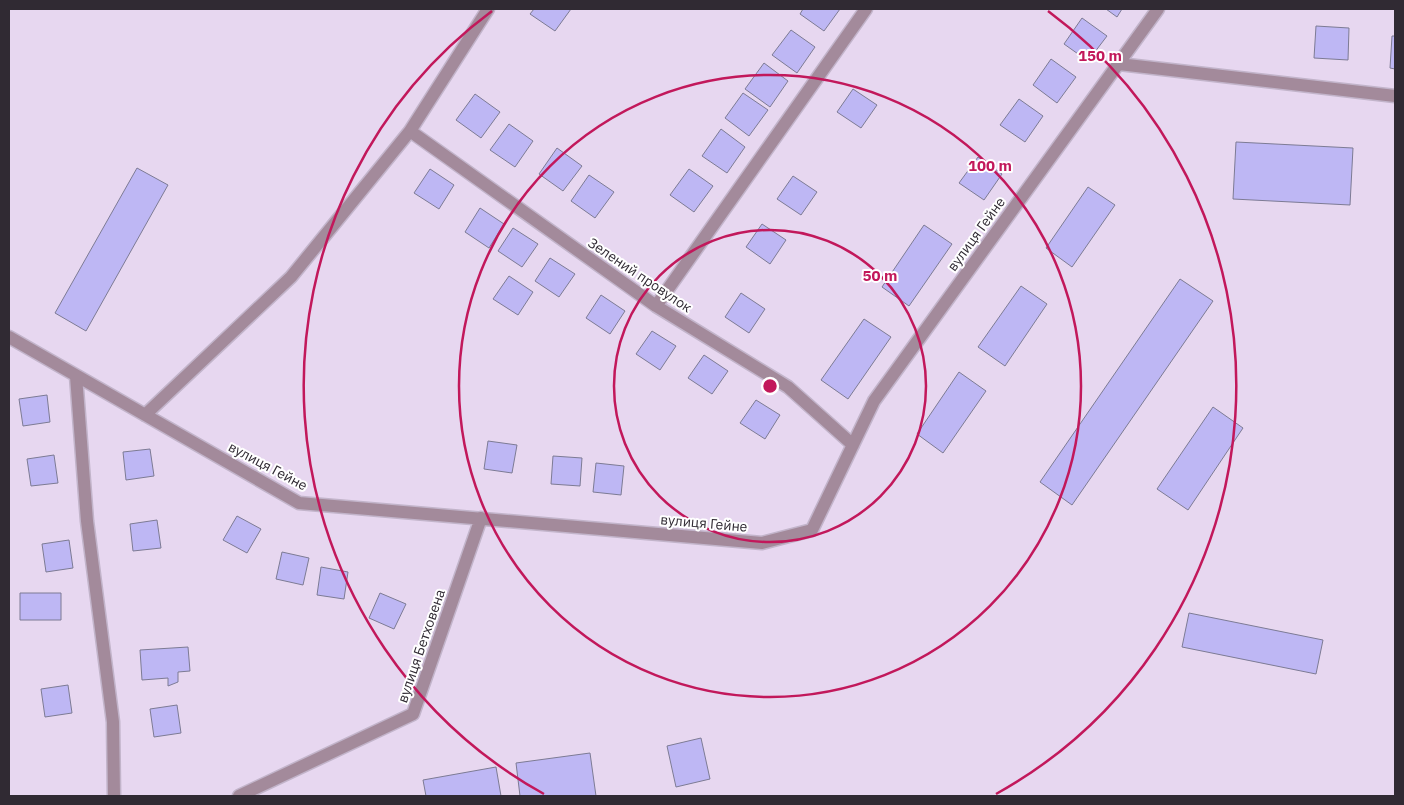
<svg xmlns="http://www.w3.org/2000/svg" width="1404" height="805" font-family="'IBM Plex Sans',sans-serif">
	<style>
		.building { fill: #beb7f4; stroke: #7d7b94 }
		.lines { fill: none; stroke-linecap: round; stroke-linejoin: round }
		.street-casing { stroke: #c2b4ca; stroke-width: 15 }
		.street { stroke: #a38a9b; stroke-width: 12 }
		.ring { fill: none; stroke: #c2185b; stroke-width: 2.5 }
		.labels { text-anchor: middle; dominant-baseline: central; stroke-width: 4; stroke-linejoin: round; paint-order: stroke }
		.street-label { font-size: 14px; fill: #302a33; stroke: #fff }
		.centre { fill: #c2185b; stroke: #fff; stroke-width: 2.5 }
		.ring-label { font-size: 15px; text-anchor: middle; font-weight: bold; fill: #c2185b; stroke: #fff; stroke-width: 4; stroke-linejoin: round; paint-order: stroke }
	</style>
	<rect width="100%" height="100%" fill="#e7d7f0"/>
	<path class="building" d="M 534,9 L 571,9 L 555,31 L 530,14 Z
		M 803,9 L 840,9 L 824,31 L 800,14 Z
		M 1106,9 L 1122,9 L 1117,17 Z
		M 1082,18 L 1107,36 L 1088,61 L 1064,44 Z
		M 1316,26 L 1349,28 L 1348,60 L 1314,58 Z
		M 791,30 L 815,47 L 797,73 L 772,55 Z
		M 1392,36 L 1395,36 L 1395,69 L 1390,68 Z
		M 1051,59 L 1076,77 L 1057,103 L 1033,85 Z
		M 764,63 L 788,81 L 770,107 L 745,89 Z
		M 853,89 L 877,105 L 861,128 L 837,112 Z
		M 743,93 L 768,110 L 749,136 L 725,118 Z
		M 475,94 L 500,112 L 481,138 L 456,120 Z
		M 1019,99 L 1043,116 L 1025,142 L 1000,125 Z
		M 509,124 L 533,141 L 515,167 L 490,150 Z
		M 721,129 L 745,147 L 727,173 L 702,156 Z
		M 1236,142 L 1353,148 L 1350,205 L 1233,199 Z
		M 557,148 L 582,166 L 563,191 L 539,174 Z
		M 978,157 L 1002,174 L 984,200 L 959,183 Z
		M 137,168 L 168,185 L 86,331 L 55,313 Z
		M 430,169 L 454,185 L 439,209 L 414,193 Z
		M 689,169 L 713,186 L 694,212 L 670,195 Z
		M 589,175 L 614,192 L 595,218 L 571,201 Z
		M 793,176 L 817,192 L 801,215 L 777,199 Z
		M 1088,187 L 1115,205 L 1072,267 L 1046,248 Z
		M 480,208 L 504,224 L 489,248 L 465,232 Z
		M 762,224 L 786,240 L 770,264 L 746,247 Z
		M 924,225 L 952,244 L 909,306 L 882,287 Z
		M 513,228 L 538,244 L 522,267 L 498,251 Z
		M 550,258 L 575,274 L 559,297 L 535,281 Z
		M 509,276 L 533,292 L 518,315 L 493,299 Z
		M 1180,279 L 1213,301 L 1072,505 L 1040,482 Z
		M 1021,286 L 1047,304 L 1005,366 L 978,347 Z
		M 741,293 L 765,309 L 749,333 L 725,317 Z
		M 601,295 L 625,311 L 610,334 L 586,318 Z
		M 864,319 L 891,337 L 848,399 L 821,380 Z
		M 652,331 L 676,346 L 660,370 L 636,354 Z
		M 704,355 L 728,371 L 712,394 L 688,378 Z
		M 959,372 L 986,391 L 943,453 L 917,434 Z
		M 47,395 L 50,422 L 23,426 L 19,399 Z
		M 756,400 L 780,415 L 765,439 L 740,423 Z
		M 1213,407 L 1243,428 L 1188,510 L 1157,489 Z
		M 488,441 L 517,445 L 512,473 L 484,469 Z
		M 150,449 L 154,476 L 126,480 L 123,452 Z
		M 54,455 L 58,483 L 31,486 L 27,459 Z
		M 553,456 L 582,458 L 580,486 L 551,484 Z
		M 596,463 L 624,466 L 621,495 L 593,492 Z
		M 237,516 L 261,529 L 247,553 L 223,540 Z
		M 157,520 L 161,548 L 133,551 L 130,524 Z
		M 69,540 L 73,568 L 46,572 L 42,544 Z
		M 282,552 L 309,558 L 303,585 L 276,579 Z
		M 321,567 L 348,572 L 344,599 L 317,595 Z
		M 20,593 L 61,593 L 61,620 L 20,620 Z
		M 380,593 L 406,604 L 394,629 L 369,618 Z
		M 1189,613 L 1323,640 L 1316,674 L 1182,647 Z
		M 188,647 L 190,671 L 178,672 L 178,682 L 168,686 L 168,678 L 142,680 L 140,650 Z
		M 68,685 L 72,713 L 45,717 L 41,689 Z
		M 177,705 L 181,733 L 154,737 L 150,709 Z
		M 701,738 L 710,779 L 676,787 L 667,746 Z
		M 590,753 L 596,796 L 520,796 L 516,763 Z
		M 496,767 L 501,796 L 426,796 L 423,780 Z"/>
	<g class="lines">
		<defs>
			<path id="street" d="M 1119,64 L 1395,96
				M 410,131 L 656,306 L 788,387 L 853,445
				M 656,306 L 866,9
				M 9,337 L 299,503 L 762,543 L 812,530 L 874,401 L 1158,9
				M 76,376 L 87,521 L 113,722 L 114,796
				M 145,415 L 291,277 L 410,131 L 488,9
				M 239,796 L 413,714 L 481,518"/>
		</defs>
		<use href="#street" class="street-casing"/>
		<use href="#street" class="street"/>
	</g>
	<g class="ring">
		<circle cx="770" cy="386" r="156"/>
		<circle cx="770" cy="386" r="311"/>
		<path d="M544 794A467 467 0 0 1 492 11M1048 11A467 467 0 0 1 996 794"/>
	</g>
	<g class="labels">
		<g class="street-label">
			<text transform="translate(976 234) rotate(-54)">вулиця Гейне</text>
			<text transform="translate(640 275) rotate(34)">Зелений провулок</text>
			<text transform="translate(268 466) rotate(28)">вулиця Гейне</text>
			<text transform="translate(704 523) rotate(5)">вулиця Гейне</text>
			<text transform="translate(421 646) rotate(-71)">вулиця Бетховена</text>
		</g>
	</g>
	<circle cx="770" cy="386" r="8" class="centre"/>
	<g class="ring-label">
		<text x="1100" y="61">150 m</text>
		<text x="990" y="171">100 m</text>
		<text x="880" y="281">50 m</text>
	</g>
	<rect width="1404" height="805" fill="none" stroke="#302a33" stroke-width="20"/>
</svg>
